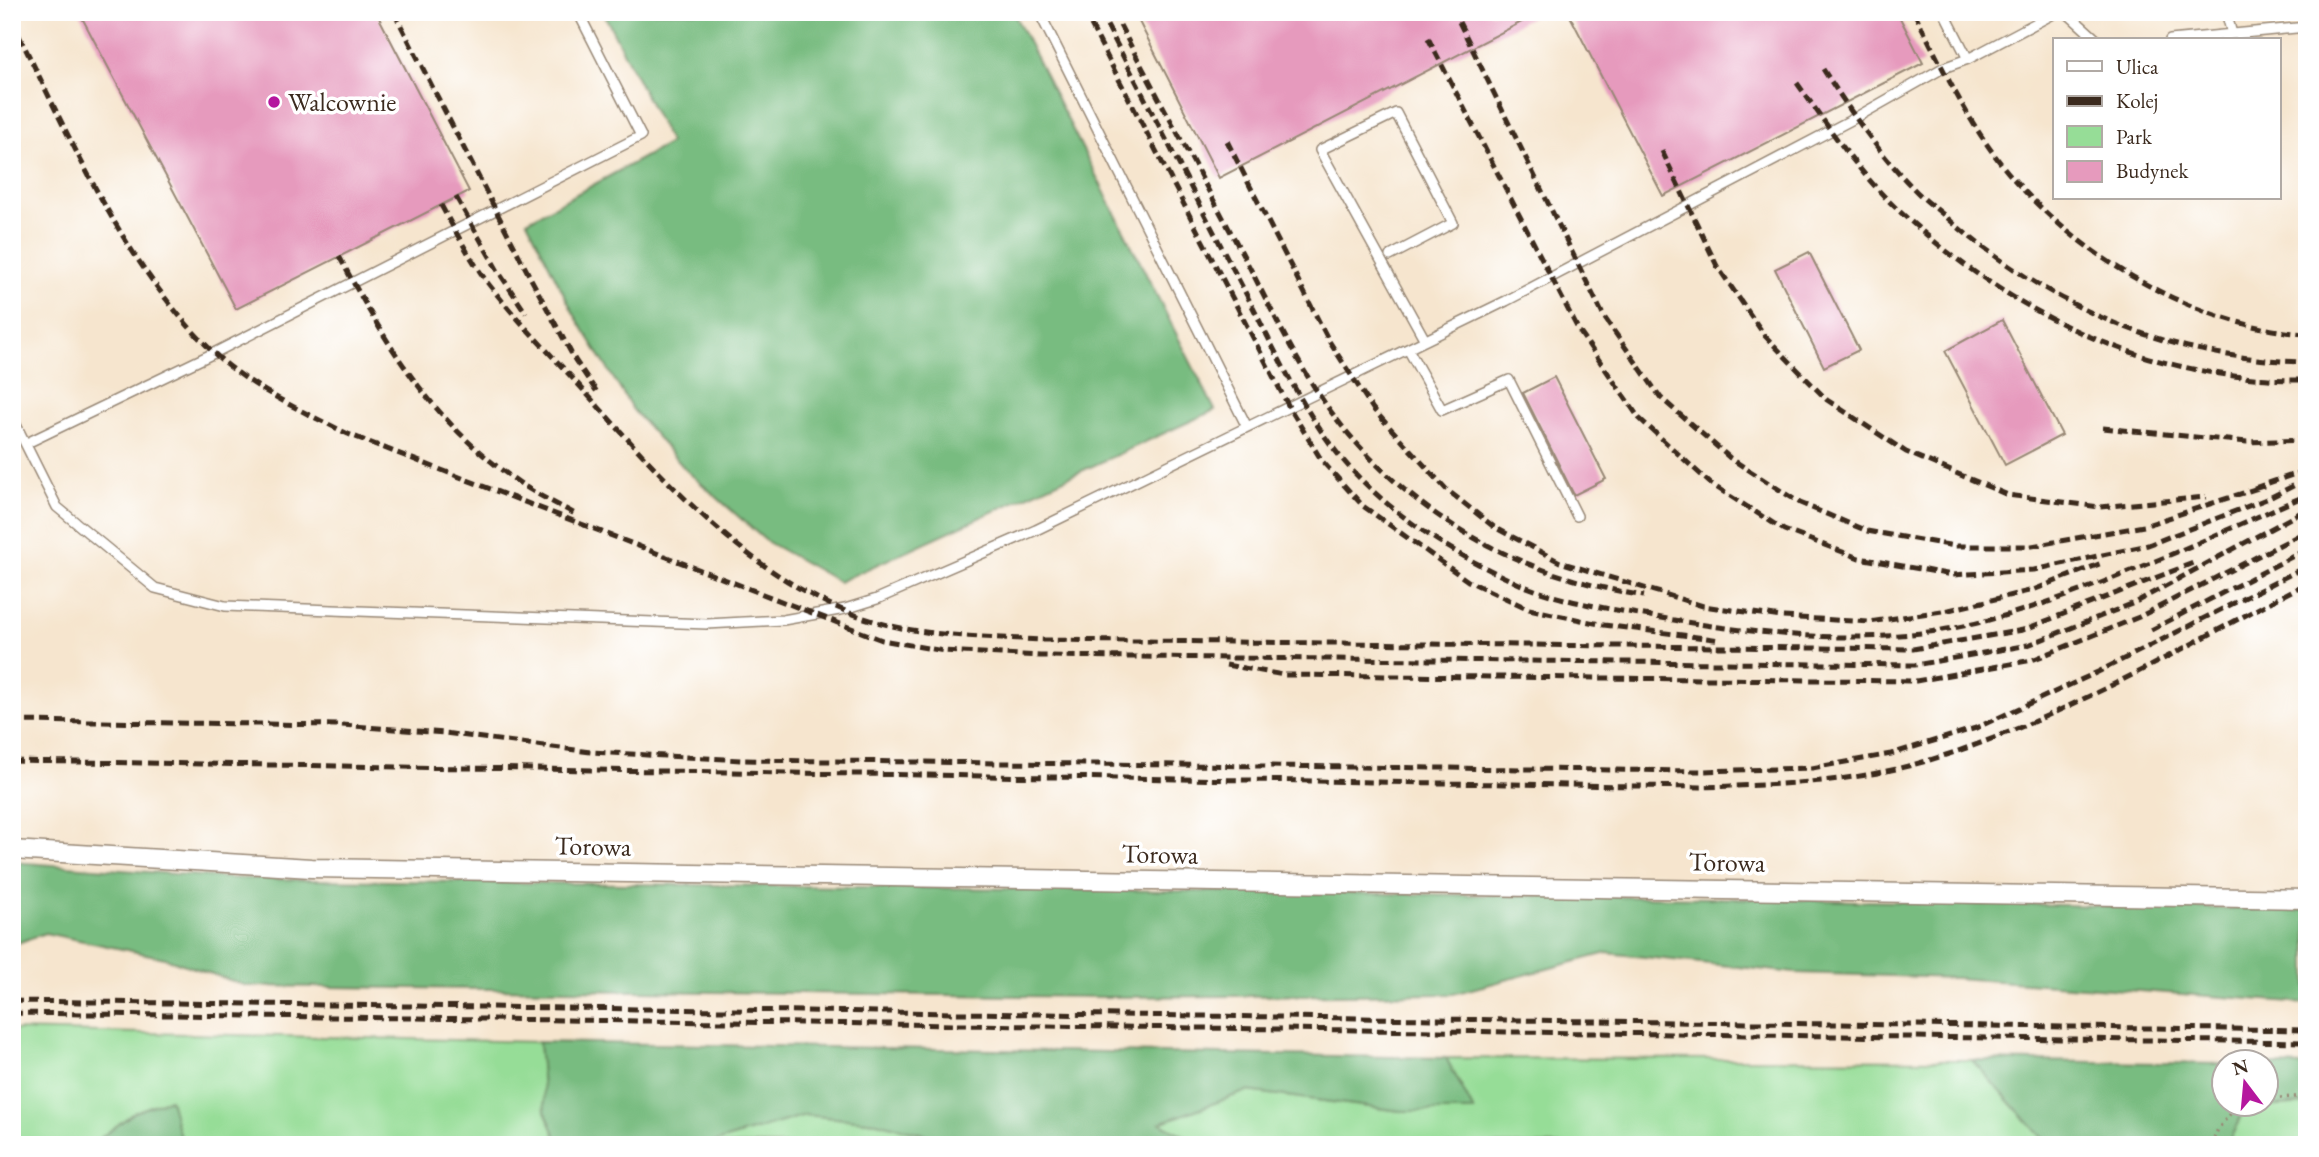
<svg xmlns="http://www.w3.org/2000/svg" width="2319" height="1157" font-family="'EB Garamond',serif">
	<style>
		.green { fill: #96dd97; stroke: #68845a; stroke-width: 2 }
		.forest { fill: #78bc80; stroke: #5a734f; stroke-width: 2 }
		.building { fill: #e69abd }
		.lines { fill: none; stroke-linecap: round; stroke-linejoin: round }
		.lane-casing { stroke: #988876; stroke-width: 12 }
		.street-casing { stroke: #988876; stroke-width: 21 }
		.path { stroke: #988876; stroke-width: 3.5; stroke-dasharray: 2 5; stroke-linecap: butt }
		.lane { stroke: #fff; stroke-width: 9 }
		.street { stroke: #fff; stroke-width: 18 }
		.rail { stroke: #3b2a1e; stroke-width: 5; stroke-dasharray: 10 5; stroke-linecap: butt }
		.poi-dot { fill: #b5179e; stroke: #fff; stroke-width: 2.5 }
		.labels { text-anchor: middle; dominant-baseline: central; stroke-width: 7; stroke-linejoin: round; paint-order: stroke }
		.poi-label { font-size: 26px; fill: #3b2a1e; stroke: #fff; text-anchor: start }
		.street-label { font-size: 26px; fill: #3b2a1e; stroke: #fff }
	</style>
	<rect width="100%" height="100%" fill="#fff"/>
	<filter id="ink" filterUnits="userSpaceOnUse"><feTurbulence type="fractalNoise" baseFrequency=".0143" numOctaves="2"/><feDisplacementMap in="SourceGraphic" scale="14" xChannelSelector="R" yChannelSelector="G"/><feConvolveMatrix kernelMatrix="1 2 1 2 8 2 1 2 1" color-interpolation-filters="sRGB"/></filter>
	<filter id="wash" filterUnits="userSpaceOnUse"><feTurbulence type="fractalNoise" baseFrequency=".00686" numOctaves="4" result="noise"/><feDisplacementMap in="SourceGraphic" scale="28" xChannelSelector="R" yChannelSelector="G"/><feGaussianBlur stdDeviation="1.57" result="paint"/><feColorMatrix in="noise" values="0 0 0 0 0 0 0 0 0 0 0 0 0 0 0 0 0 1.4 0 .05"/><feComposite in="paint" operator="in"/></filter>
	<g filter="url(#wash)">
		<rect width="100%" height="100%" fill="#f6e5ce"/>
		<path class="green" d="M 12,1030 L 539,1042 L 545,1111 L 560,1145 L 182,1145 L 169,1099 L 135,1112 L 91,1145 L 12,1145 Z
			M 1446,1058 L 1972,1060 L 2049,1145 L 1202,1145 L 1159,1123 L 1247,1091 L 1400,1111 L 1474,1111 Z
			M 2307,1104 L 2307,1145 L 2227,1145 L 2245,1108 Z
			M 805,1115 L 877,1122 L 967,1145 L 706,1145 Z"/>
		<path class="forest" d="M 603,12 L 1013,12 L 1215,410 L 839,582 L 766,541 L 686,470 L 633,410 L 574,314 L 527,221 L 670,143 Z
			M 12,862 L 231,878 L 312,880 L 1715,898 L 2307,910 L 2307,1003 L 1956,978 L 1795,973 L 1607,953 L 1453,994 L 1103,997 L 247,986 L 165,958 L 45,933 L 12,945 Z
			M 539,1042 L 1446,1058 L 1474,1111 L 1400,1111 L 1247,1091 L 1160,1123 L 1202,1145 L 967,1145 L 877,1122 L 805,1115 L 706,1145 L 560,1145 L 545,1111 Z
			M 1972,1060 L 2224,1064 L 2224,1104 L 2266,1104 L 2267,1065 L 2307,1066 L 2307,1104 L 2245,1108 L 2227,1145 L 2049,1145 Z
			M 170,1099 L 182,1145 L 91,1145 L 135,1112 Z"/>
		<g id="blocks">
			<path class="building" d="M 79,12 L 376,12 L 469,191 L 236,309 Z
				M 1134,12 L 1541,12 L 1219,178 Z
				M 1568,12 L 1897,12 L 1923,63 L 1663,196 Z
				M 1809,252 L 1859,350 L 1824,367 L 1775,269 Z
				M 2002,320 L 2062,435 L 2005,465 L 1945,351 Z
				M 1554,377 L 1606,479 L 1574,495 L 1523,393 Z"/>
		</g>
	</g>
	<g filter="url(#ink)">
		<use href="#blocks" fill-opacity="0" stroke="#988876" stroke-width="2"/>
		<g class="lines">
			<defs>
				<path id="lane" d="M 1039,12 L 1247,427
					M 1944,12 L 1968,59
					M 2066,12 L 2097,40
					M 2226,12 L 2232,34
					M 2170,40 L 2307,27
					M 1390,256 L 1453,223 L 1396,113 L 1320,150 L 1425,340
					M 1408,349 L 1442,410 L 1509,380 L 1577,516
					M 12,417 L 57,507 L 155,588 L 225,606 L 707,624 L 783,620 L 845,609 L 877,599 L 1036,530 L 1506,301 L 1855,118 L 1943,68 L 1968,59 L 2057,12
					M 27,443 L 214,353 L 641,136 L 578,12"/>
				<path id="street" d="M 12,850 L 311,868 L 2307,899"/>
			</defs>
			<use href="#lane" class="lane-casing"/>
			<use href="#street" class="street-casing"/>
			<path class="path" d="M 2266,1099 L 2307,1096
				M 2211,1145 L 2218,1129 L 2238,1104"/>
			<use href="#lane" class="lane"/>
			<use href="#street" class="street"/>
			<path class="rail" d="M 394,12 L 530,277 L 575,360 L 599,395
				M 1084,12 L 1289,407 L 1322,461 L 1363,506 L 1468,581 L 1529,609 L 1604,625 L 1721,640
				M 1100,12 C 1148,104 1195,196 1243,288 C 1273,346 1306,420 1350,468 C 1396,518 1453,554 1515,582 C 1557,601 1605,608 1650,616 C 1758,635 1874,649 1981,622 C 2094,593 2200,541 2307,495
				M 1113,12 C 1155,92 1198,171 1241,251 C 1272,309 1300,374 1342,426 C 1421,523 1522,575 1644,596
				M 1914,12 C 1945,72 1973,135 2019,185 C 2088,262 2202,328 2307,334
				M 12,22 C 70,135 120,261 212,351 C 250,388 302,411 348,434 L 882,640 L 944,651 L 1040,656 L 1915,665 L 2028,645 L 2134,603 L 2307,509
				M 1459,22 L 1604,317 L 1661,398 L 1730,458 L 1800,503 L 1867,531 L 1955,546 L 2032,546 L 2144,526 L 2264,486
				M 1428,38 L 1579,331 L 1639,418 L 1711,484 L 1784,530 L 1859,558 L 1952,575 L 2034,570 L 2148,545 L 2269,498 L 2307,479
				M 1823,69 C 1850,111 1878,152 1913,188 C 1925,201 1940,211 1953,223 C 2056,310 2172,360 2307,362
				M 1797,83 C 1827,125 1858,172 1896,208 C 2010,314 2149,382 2307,380
				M 1227,141 L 1329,341 L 1373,409 L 1446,489 L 1494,527 L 1560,562 L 1703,606 L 1782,617 L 1870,622 L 1949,610 L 2033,590 L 2102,563
				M 1662,151 L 1717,266 L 1765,336 L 1827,400 L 1906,452 L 2008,495 L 2100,507 L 2206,497
				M 456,197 L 498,271 L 526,313
				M 441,205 C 455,231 470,258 487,282 C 517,321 553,356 586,393 C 668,484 763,594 888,625 C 937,637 990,637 1040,640 L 1913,649 L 2023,630 L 2193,563
				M 339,256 C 387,346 433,424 520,483 C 537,495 557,504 575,514
				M 2103,428 L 2247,442 L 2307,440
				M 2254,488 L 2307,470
				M 2151,630 L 2307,549
				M 1226,665 L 1284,675 L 1916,681 L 2032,660 L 2139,617 L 2307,531
				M 12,721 L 341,725 L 444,733 L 591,752 L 742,760 L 1701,771 L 1812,768 L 1891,754 L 1976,728 L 2100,671 L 2307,566
				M 12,761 L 1701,787 C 1766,785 1832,784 1896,769 C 2035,736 2180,648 2307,583
				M 12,1001 L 2307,1030
				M 12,1013 L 2307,1042"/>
		</g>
	</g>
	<circle class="poi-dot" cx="274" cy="102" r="7"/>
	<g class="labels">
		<g class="poi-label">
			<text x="288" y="102">Walcownie</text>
		</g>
		<g class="street-label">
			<text transform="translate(593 846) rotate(1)">Torowa</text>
			<text transform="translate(1160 854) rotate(1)">Torowa</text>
			<text transform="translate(1727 862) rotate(1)">Torowa</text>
		</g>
	</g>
	<rect width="2319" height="1157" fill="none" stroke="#fff" stroke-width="42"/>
	<rect x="2053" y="38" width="228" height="161" fill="#ffffff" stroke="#b1aaa5" stroke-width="2"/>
	<rect x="2067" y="61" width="35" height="10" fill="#ffffff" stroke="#b1aaa5" stroke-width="2"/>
	<text x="2116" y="74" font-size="21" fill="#3b2a1e">Ulica</text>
	<rect x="2067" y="96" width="35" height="10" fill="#3b2a1e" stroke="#b1aaa5" stroke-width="2"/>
	<text x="2116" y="108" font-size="21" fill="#3b2a1e">Kolej</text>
	<rect x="2067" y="126" width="35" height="21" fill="#96dd97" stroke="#b1aaa5" stroke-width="2"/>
	<text x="2116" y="144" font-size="21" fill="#3b2a1e">Park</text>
	<rect x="2067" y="161" width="35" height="21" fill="#e69abd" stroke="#b1aaa5" stroke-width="2"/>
	<text x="2116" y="178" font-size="21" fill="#3b2a1e">Budynek</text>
	<g transform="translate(2245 1083) rotate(344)"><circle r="33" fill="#ffffff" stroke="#b1aaa5" stroke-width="2"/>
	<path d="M0-5L12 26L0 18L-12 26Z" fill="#b5179e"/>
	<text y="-10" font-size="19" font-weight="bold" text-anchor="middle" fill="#3b2a1e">N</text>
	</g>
</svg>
